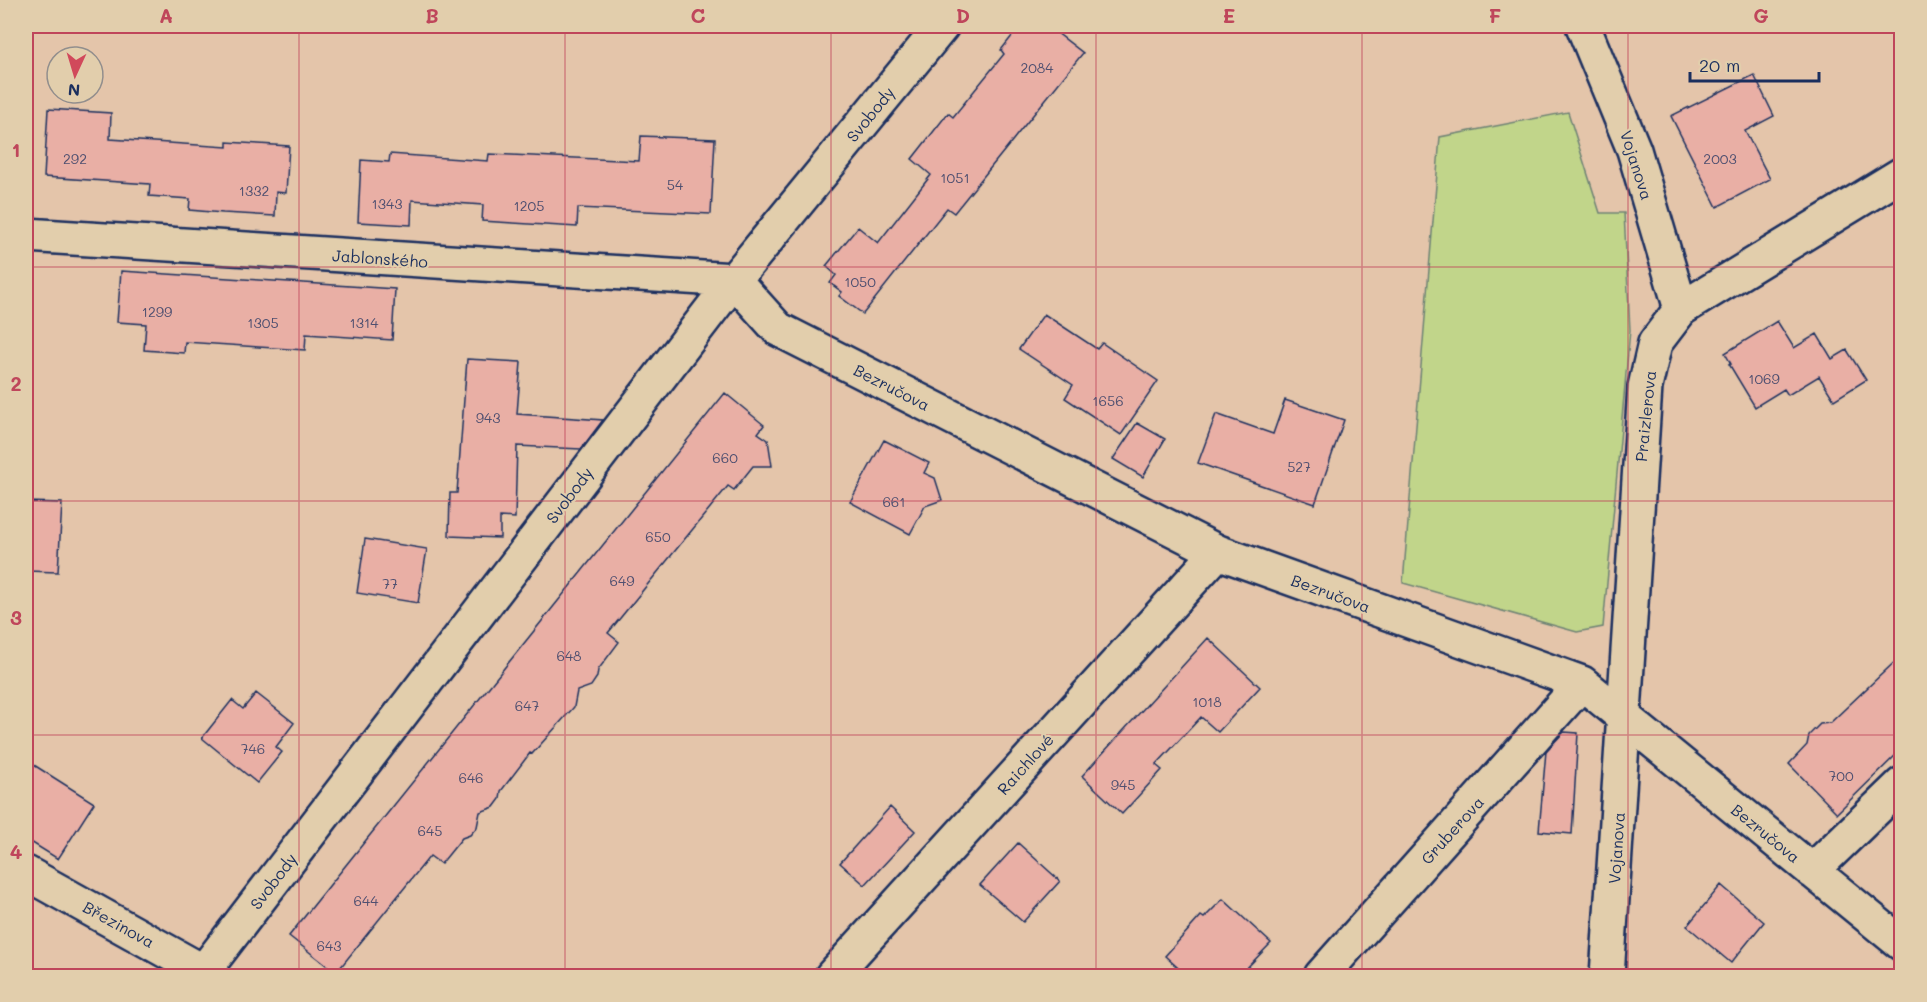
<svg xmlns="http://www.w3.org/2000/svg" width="1927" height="1002" font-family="Mali,sans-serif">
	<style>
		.green { fill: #c1d58a; stroke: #6e8274; stroke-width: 1.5 }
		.building { fill: #e9afa5; stroke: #1b2f5e; stroke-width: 1.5 }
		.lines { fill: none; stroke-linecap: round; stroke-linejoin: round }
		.minor-casing { stroke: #1b2f5e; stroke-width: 38 }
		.minor { stroke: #e2ceac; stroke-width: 33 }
		.grid { fill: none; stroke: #bf465b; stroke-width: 1.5; stroke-opacity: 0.55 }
		.labels { text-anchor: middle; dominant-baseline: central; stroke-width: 4.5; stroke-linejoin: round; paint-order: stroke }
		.number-label { font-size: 14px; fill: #4e4f70 }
		.street-label { font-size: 16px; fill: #1b2f5e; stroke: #e2ceac }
		.neatline { fill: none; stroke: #bf465b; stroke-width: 2 }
		.grid-label { font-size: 20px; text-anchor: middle; font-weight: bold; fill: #bf465b }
	</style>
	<rect width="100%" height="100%" fill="#e4c5aa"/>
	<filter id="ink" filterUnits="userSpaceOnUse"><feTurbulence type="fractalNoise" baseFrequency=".0167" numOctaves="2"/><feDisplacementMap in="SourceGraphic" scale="12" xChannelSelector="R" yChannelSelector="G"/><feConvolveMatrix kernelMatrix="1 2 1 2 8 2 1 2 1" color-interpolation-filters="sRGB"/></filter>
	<g filter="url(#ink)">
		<path class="green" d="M 1568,112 L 1600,213 L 1624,213 L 1630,330 L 1603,627 L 1577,632 L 1403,583 L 1440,137 Z"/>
		<path class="building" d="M 1020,26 L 1048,26 L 1083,53 L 954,213 L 947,208 L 863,314 L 839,296 L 842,292 L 830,283 L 836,275 L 826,266 L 858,227 L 878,243 L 931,175 L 912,159 L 948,113 L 953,117 L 1004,54 L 1001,50 Z
			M 1754,75 L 1774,116 L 1745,131 L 1770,179 L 1717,207 L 1671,116 Z
			M 48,109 L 111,113 L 110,139 L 227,147 L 227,142 L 289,146 L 286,193 L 276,192 L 275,216 L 223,213 L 189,210 L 190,199 L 149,196 L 150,184 L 44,177 Z
			M 641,136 L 715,139 L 711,214 L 578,208 L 577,227 L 482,221 L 483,205 L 412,200 L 411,225 L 358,222 L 361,160 L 389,162 L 390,154 L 488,161 L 489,154 L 639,161 Z
			M 121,271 L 395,289 L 392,340 L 306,334 L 305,350 L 185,342 L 184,353 L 144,350 L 146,324 L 117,322 Z
			M 1044,314 L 1097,349 L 1102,343 L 1158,381 L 1121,435 L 1065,398 L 1073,385 L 1019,349 Z
			M 1777,321 L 1794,348 L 1817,334 L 1832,359 L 1847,350 L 1866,380 L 1834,400 L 1819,376 L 1788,395 L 1784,389 L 1755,407 L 1729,364 L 1731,364 L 1725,353 Z
			M 467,359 L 521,362 L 517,414 L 603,420 L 581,449 L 517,446 L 515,518 L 500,517 L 500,538 L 449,536 L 450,493 L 457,493 Z
			M 725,393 L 764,425 L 758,433 L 768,440 L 772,466 L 753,466 L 734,490 L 728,486 L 608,633 L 619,642 L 598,670 L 597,677 L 591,686 L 577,691 L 574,707 L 532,754 L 530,753 L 501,791 L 500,799 L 494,807 L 480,812 L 477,827 L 470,835 L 462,838 L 441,864 L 430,856 L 336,973 L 289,936 Z
			M 1285,400 L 1344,420 L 1315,504 L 1198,463 L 1216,414 L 1273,434 Z
			M 1137,423 L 1165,439 L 1143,477 L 1113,459 Z
			M 884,440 L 929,463 L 924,473 L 935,478 L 942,500 L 925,506 L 910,534 L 850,502 Z
			M 26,502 L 62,503 L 58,572 L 26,571 Z
			M 365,539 L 427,549 L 418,603 L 357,593 Z
			M 1208,638 L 1260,687 L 1218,732 L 1201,717 L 1156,765 L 1162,770 L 1122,814 L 1082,776 Z
			M 1902,655 L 1902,749 L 1837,813 L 1789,764 L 1807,745 L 1809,735 L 1820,724 L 1830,723 Z
			M 256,693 L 294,723 L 276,747 L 282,752 L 257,783 L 202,738 L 232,700 L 243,709 Z
			M 1564,732 L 1578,733 L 1572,834 L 1539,831 L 1546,751 Z
			M 26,760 L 94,803 L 58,859 L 26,839 Z
			M 890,807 L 915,831 L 865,885 L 840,863 Z
			M 1018,843 L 1060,881 L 1023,922 L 980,885 Z
			M 1721,885 L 1764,922 L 1731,963 L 1687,926 Z
			M 1223,899 L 1271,943 L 1239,976 L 1187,976 L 1165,956 L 1201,916 L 1204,918 Z"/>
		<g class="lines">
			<defs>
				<path id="minor" d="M 1583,26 L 1634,150 L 1681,309
					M 26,235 L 734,280 L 778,329 L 1218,552 L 1582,683 L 1902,944
					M 1812,871 L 1902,784
					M 26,873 L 211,976
					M 204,971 L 734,280 L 942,26
					M 832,976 L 1218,552
					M 1321,976 L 1582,683
					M 1607,976 L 1645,387 L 1655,343 L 1681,309 L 1902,174"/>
			</defs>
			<use href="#minor" class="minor-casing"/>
			<use href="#minor" class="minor"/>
		</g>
	</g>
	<path class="grid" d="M 299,26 L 299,976M 565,26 L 565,976M 831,26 L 831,976M 1096,26 L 1096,976M 1362,26 L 1362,976M 1628,26 L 1628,976M 26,267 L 1902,267M 26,501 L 1902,501M 26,735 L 1902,735"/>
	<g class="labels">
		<g class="number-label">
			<text x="1037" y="67">2084</text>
			<text x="75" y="158">292</text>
			<text x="1720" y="158">2003</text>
			<text x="955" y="177">1051</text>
			<text x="675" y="184">54</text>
			<text x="254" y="190">1332</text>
			<text x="387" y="203">1343</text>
			<text x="529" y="205">1205</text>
			<text x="860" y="281">1050</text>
			<text x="157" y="311">1299</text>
			<text x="263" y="322">1305</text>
			<text x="364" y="322">1314</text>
			<text x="1764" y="378">1069</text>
			<text x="1108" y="400">1656</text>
			<text x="488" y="417">943</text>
			<text x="725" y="457">660</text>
			<text x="1299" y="466">527</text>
			<text x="894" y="501">661</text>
			<text x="658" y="536">650</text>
			<text x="622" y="580">649</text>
			<text x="390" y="583">77</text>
			<text x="569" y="655">648</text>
			<text x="1207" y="701">1018</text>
			<text x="527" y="705">647</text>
			<text x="253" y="748">746</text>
			<text x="1841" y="775">700</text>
			<text x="471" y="777">646</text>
			<text x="1123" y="784">945</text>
			<text x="430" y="830">645</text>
			<text x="366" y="900">644</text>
			<text x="329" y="945">643</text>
		</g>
		<g class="street-label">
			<text transform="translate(870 114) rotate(-51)">Svobody</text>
			<text transform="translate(1637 165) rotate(72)">Vojanova</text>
			<text transform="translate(380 258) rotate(4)">Jablonského</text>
			<text transform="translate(892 387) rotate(27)">Bezručova</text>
			<text transform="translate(1645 416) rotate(-84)">Praizlerova</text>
			<text transform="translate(569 495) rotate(-53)">Svobody</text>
			<text transform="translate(1331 593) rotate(20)">Bezručova</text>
			<text transform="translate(1025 764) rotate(-48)">Raichlové</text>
			<text transform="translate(1452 830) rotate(-48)">Gruberova</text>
			<text transform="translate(1766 833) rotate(39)">Bezručova</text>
			<text transform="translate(1616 848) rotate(-86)">Vojanova</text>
			<text transform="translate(273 881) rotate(-53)">Svobody</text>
			<text transform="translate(119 924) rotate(29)">Březinova</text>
		</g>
	</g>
	<rect width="1927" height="1002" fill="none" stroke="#e2ceac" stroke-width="66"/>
	<g transform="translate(75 75) rotate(184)"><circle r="28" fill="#e2ceac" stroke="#928e8d" stroke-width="1.5"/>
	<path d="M0-4.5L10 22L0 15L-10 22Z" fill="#d1495b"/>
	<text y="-9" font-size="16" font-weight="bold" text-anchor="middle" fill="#1b2f5e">N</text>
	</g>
	<path d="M1690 72v9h129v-9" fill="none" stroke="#1b2f5e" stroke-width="3"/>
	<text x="1699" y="72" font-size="18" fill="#1b2f5e" stroke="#e2ceac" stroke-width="4.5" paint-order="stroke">20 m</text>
	<rect x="33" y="33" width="1861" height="936" class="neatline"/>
	<g class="grid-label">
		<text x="166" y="23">A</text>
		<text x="432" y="23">B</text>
		<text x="698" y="23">C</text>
		<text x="963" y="23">D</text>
		<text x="1229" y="23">E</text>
		<text x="1495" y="23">F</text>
		<text x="1761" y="23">G</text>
		<text x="16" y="157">1</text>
		<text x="16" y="391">2</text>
		<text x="16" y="625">3</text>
		<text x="16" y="859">4</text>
	</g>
</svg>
